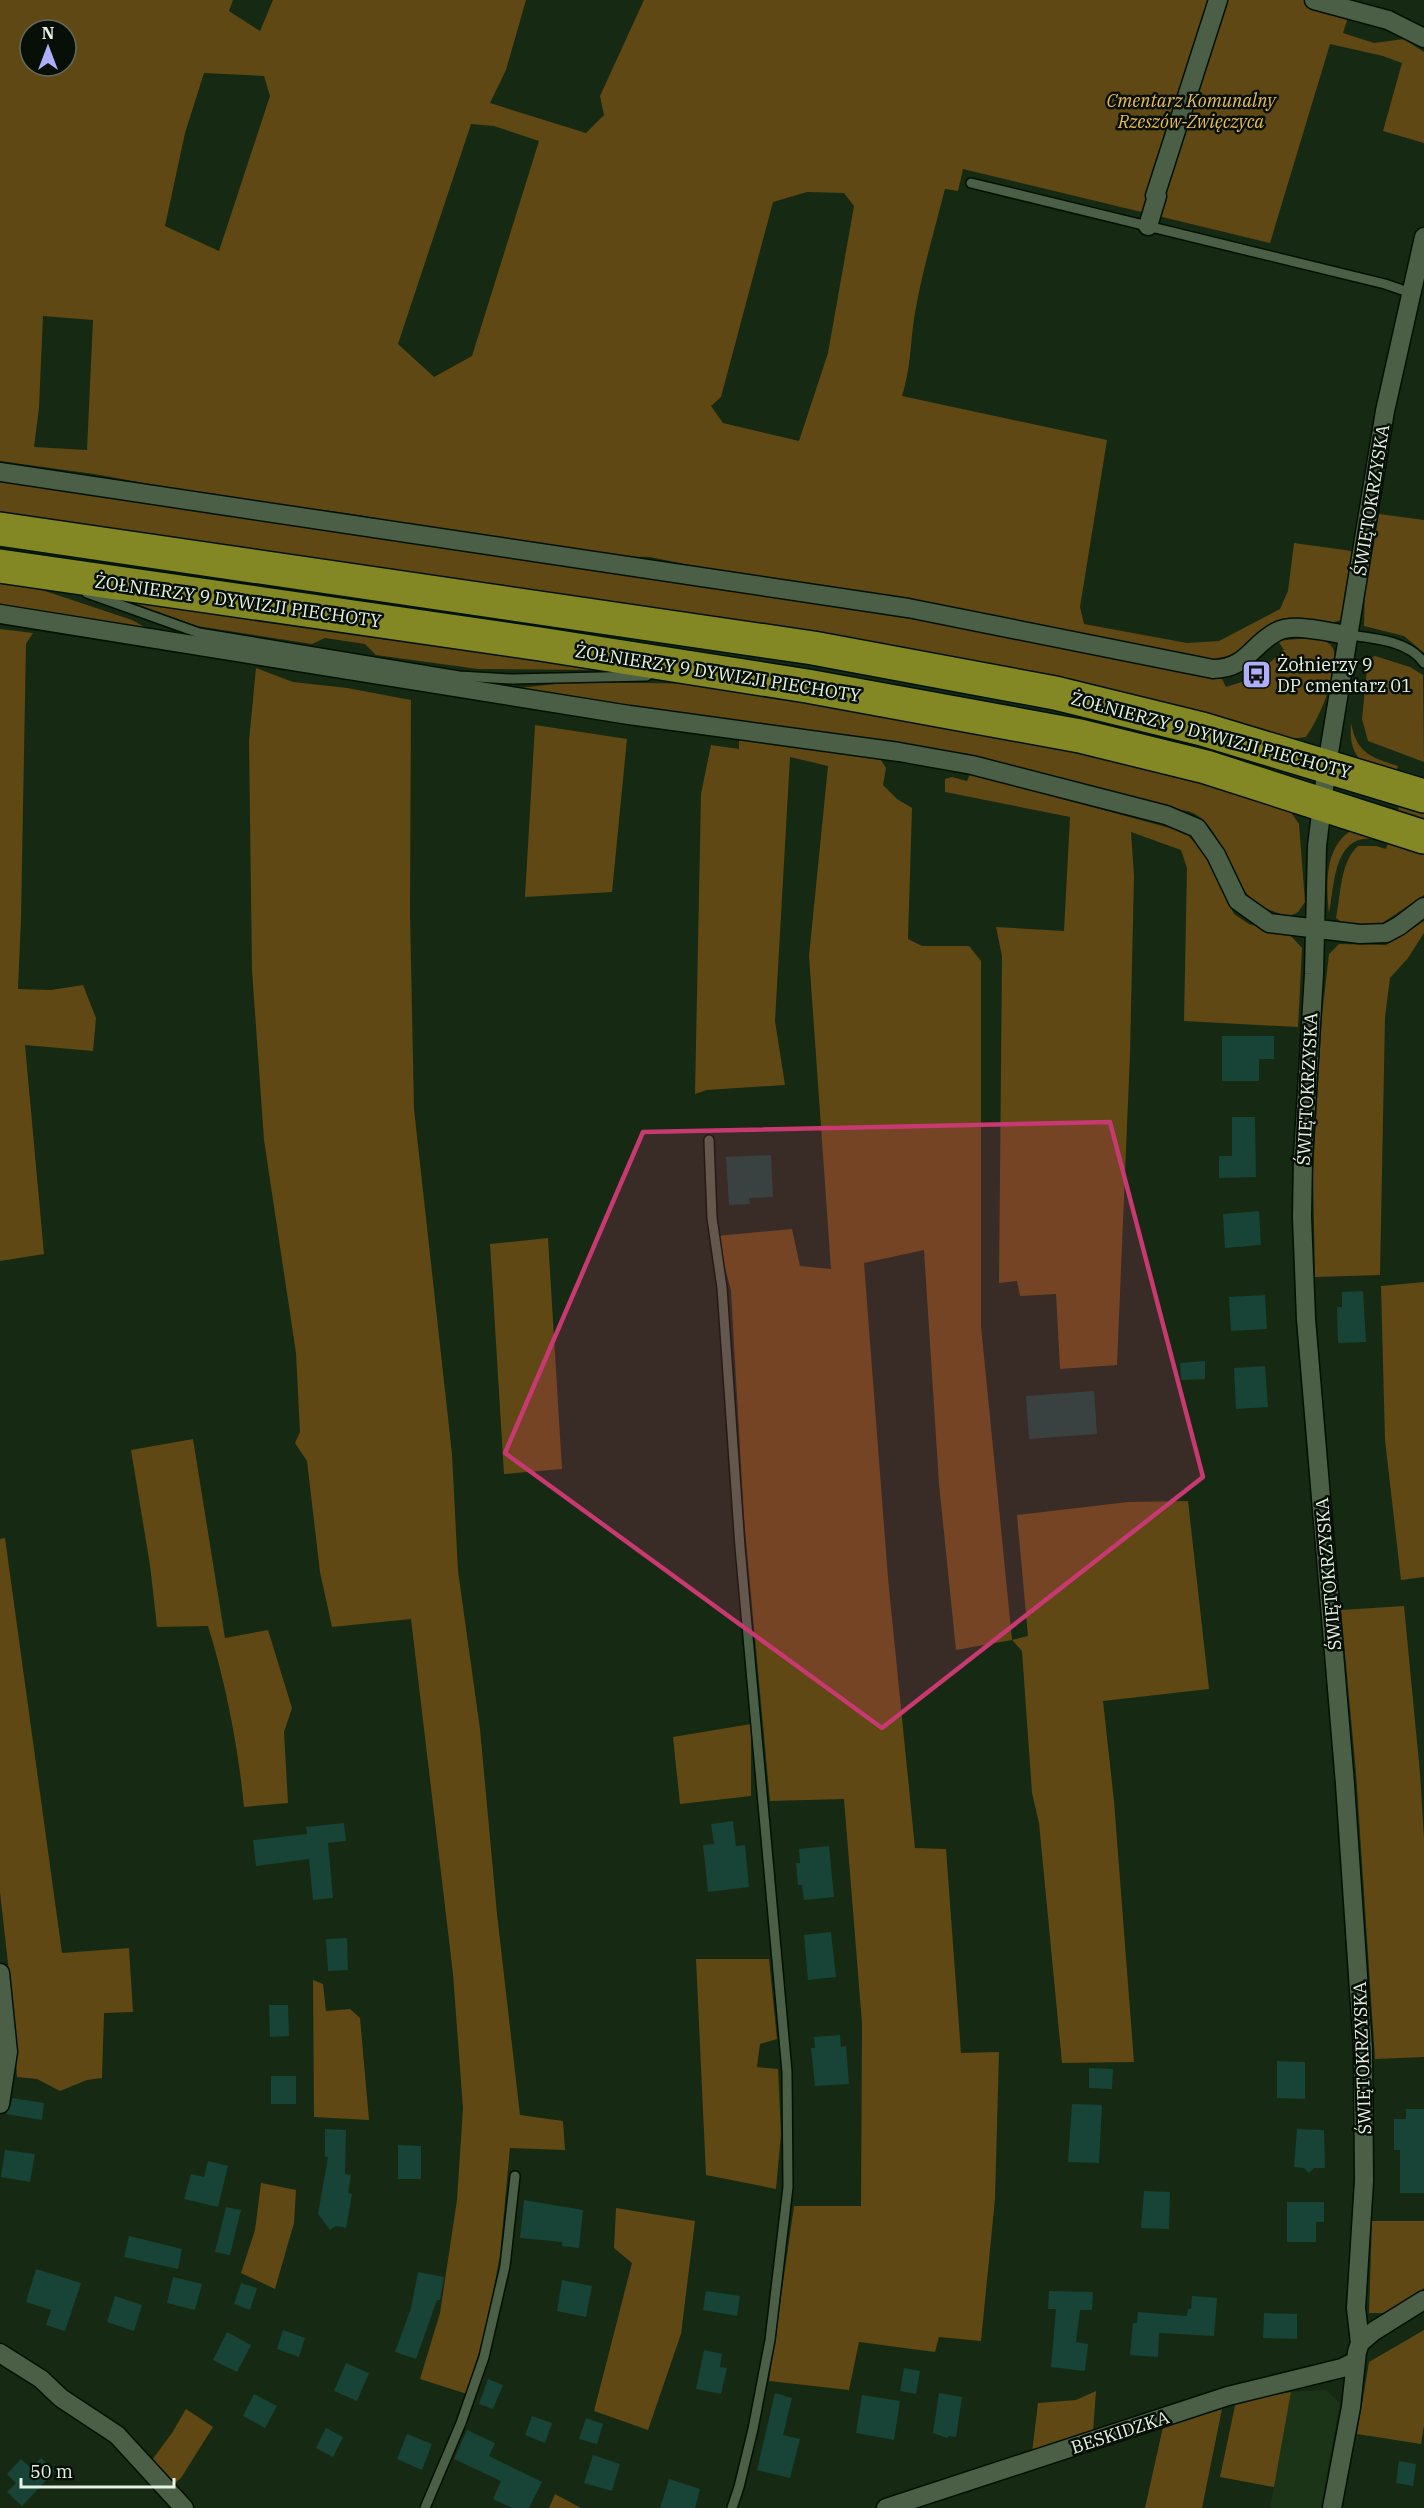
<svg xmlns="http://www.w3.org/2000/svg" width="1424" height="2508" font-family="'IBM Plex Serif',serif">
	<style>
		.built { fill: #1b3317 }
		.green { fill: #5f4813; fill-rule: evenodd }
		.building { fill: #174436 }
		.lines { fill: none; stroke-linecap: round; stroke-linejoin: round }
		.lane-casing { stroke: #021101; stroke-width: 12 }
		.street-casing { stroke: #021101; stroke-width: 21 }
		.highway-casing { stroke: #021101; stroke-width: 36 }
		.lane { stroke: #4a5f46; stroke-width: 9 }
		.street { stroke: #4a5f46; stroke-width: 18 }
		.highway { stroke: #838824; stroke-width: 33 }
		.marked { fill: #c73970; fill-opacity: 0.2; stroke: #c73970; stroke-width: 4.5; stroke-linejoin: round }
		.labels { text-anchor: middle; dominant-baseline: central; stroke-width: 5; stroke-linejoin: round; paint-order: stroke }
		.park-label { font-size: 18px; font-style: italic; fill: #eabc5e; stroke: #070f06 }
		.street-label { font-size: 18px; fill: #e6f3e4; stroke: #070f06 }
		.poi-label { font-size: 18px; fill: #e6f3e4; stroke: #070f06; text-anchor: start }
	</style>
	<rect width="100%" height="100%" fill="#162913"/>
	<path class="built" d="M 1326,2390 L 1340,2403 L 1321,2508 L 1270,2508 L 1291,2392 Z"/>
	<path class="green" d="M 0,0 L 233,0 L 229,11 L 260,31 L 273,0 L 526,0 L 506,70 L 490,103 L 586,133 L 604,115 L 600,96 L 644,0 L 1343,0 L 1348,17 L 1343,33 L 1374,43 L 1404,39 L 1424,52 L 1424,143 L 1383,131 L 1402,63 L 1383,56 L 1330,44 L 1270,243 L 963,169 L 958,191 L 945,189 C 934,232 921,275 914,319 C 910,347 911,367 902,396 L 1107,440 L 1080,607 L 1084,624 L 1187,643 L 1219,641 L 1280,609 L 1288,591 L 1294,543 L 1352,551 L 1341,620 L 1240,651 L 1219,660 L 1196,659 L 859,591 L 689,565 L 650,557 L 600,556 L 346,513 L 216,496 L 94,474 L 0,461 ZM 30,30 L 66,30 L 66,66 L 30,66 ZM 204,73 L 264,76 L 270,96 L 219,251 L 165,226 L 185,133 ZM 471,124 L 494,126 L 539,141 L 472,356 L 434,377 L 398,344 ZM 807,192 L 844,193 L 854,206 L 828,353 L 799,441 L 723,423 L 711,406 L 721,397 L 773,202 ZM 43,316 L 93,320 L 87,450 L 34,447 L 39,408 Z
		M 0,480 L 808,602 L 1021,637 L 1222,679 L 1226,687 L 1251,679 L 1284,650 L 1278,641 C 1293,640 1314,635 1328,643 C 1349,655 1317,723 1306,737 L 1289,739 L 0,515 Z
		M 1379,514 L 1424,520 L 1424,653 L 1404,636 L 1364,626 L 1365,586 Z
		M 0,580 L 21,583 L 132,620 L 157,634 L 0,607 Z
		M 117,597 L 566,662 L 593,670 L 478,669 L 376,655 L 365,644 L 325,638 L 312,644 L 197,626 Z
		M 0,629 L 33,633 L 26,644 L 21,918 L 18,989 L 51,990 L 83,985 L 96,1018 L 93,1051 L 25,1045 L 44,1254 L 0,1261 Z
		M 1375,656 L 1410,667 L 1423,675 L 1424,762 L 1368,741 L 1362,719 L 1368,659 Z
		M 256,668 L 293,682 L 347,688 L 411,700 L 410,913 L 414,1109 L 452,1454 L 458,1571 L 480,1729 L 497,1914 L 520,2115 L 563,2121 L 565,2150 L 510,2148 L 500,2255 L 488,2320 L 467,2394 L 420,2379 L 440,2313 L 457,2200 L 463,2108 L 453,1974 L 411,1619 L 332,1627 L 320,1572 L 307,1461 L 295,1443 L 300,1432 L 296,1353 L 264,1140 L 252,970 L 249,741 Z
		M 574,682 L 710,684 L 985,729 L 1163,771 L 1288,808 L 1299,824 L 1305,902 L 1298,912 L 1288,917 C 1275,912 1261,908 1251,898 C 1225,873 1219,805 1173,810 L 531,693 L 518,688 Z
		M 1351,723 C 1357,754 1371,757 1398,766 L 1395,775 L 1362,762 C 1351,750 1350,739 1351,723 Z
		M 535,725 L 627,739 L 612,892 L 525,897 Z
		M 745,737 L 879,757 L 886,768 L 883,785 L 897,799 L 912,808 L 908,939 L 922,946 L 969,946 L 981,961 L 981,1326 L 1012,1640 L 1028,1636 L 1017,1515 L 1128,1502 L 1188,1501 L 1209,1689 L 1103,1701 L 1114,1801 L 1134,2062 L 1062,2063 L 1039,1823 L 1032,1793 L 1022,1651 L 1012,1640 L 956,1650 L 939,1484 L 924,1250 L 864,1263 L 888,1578 L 915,1848 L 946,1849 L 961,2053 L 999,2052 L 995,2199 L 981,2341 L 939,2337 L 935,2352 L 859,2342 L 849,2390 L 769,2381 L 794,2206 L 861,2206 L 862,2023 L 844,1799 L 770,1801 L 744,1519 L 731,1291 L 717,1236 L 792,1229 L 800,1266 L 831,1269 L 809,956 L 828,766 L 790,757 L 775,1021 L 785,1085 L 707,1090 L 695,1094 L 701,794 L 711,745 L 739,749 L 739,741 Z
		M 970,774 L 1185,832 L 1206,855 L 1234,914 L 1249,924 L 1291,936 L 1302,948 L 1298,1027 L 1184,1021 L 1187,868 L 1181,850 L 1131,832 L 1134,876 L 1130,1054 L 1117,1365 L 1060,1369 L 1056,1294 L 1020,1296 L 1017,1281 L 999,1283 L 1002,956 L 996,927 L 1064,931 L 1070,817 L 945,792 L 945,779 L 952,777 L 967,781 Z
		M 1401,800 L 1424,808 L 1424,826 L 1396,816 Z
		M 1352,830 L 1376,839 C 1333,833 1335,884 1329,914 C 1326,885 1324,847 1352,830 Z
		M 1390,837 L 1424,850 L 1424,895 L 1378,926 L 1343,923 L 1336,918 C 1341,894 1340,862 1358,846 L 1376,846 L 1386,849 Z
		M 1424,921 L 1424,933 L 1408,958 L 1390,978 L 1385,1017 L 1380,1275 L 1315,1277 L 1313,1172 L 1322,1015 L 1329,954 L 1339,944 L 1386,945 Z
		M 548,1238 L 562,1469 L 504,1474 L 490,1244 Z
		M 1424,1282 L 1424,1577 L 1401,1580 L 1385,1440 L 1381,1286 Z
		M 193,1439 L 225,1638 L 268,1630 L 292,1708 L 284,1732 L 288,1803 L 244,1807 C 238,1746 226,1684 208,1626 L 157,1627 L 150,1565 L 131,1450 Z
		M 5,1538 L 62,1953 L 129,1948 L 133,2012 L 104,2013 L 102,2078 L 87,2080 L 60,2091 L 37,2079 L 17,2077 L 12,1999 L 0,1892 L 0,1539 Z
		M 1404,1606 L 1420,1773 L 1424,1839 L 1424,2057 L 1375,2059 L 1356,1773 L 1341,1610 Z
		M 751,1724 L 751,1796 L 680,1804 L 673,1737 Z
		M 696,1959 L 769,1959 L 777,2039 L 760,2044 L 757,2067 L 778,2069 L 781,2134 L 776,2189 L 706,2175 Z
		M 313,1980 L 323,1984 L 326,2011 L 350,2009 L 360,2018 L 369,2120 L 314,2117 Z
		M 261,2183 L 296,2190 L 294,2223 L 275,2289 L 241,2273 L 255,2230 Z
		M 616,2208 L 695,2221 L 681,2334 L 648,2430 L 594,2411 L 632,2263 L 614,2248 Z
		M 1372,2221 L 1424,2221 L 1424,2288 L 1387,2313 L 1369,2313 Z
		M 1424,2330 L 1424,2425 L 1421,2444 L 1357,2434 L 1369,2362 Z
		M 1096,2391 L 1093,2432 L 1032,2453 L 1038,2403 L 1076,2400 Z
		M 1291,2392 L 1274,2487 L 1220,2477 L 1236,2401 Z
		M 186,2409 L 213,2427 L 181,2478 L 174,2484 L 152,2460 L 172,2433 Z
		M 1222,2409 L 1202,2508 L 1145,2508 L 1163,2427 Z
		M 555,2494 L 581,2508 L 549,2508 Z"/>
	<path class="building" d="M 1222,1036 L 1274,1036 L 1274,1059 L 1259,1059 L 1259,1081 L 1222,1081 Z
		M 1232,1117 L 1255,1117 L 1256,1177 L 1219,1178 L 1219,1156 L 1232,1156 Z
		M 771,1155 L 773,1197 L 749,1198 L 750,1204 L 729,1205 L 726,1157 Z
		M 1259,1211 L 1261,1245 L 1225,1248 L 1223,1214 Z
		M 1363,1291 L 1366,1342 L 1338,1343 L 1337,1307 L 1342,1307 L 1342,1292 Z
		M 1265,1295 L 1267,1329 L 1231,1331 L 1229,1297 Z
		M 1205,1361 L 1205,1379 L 1181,1380 L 1180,1363 Z
		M 1265,1366 L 1268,1407 L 1236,1409 L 1234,1368 Z
		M 1094,1391 L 1097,1434 L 1029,1439 L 1026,1396 Z
		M 733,1821 L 736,1846 L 745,1845 L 749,1887 L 708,1892 L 703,1845 L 714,1844 L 711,1824 Z
		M 344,1823 L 346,1841 L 328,1843 L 333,1898 L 313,1900 L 309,1859 L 256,1866 L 253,1840 L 307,1834 L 306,1827 Z
		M 829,1846 L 834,1897 L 804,1900 L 802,1885 L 798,1885 L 796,1863 L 800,1863 L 799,1849 Z
		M 831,1932 L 836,1977 L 808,1980 L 804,1935 Z
		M 347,1938 L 348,1970 L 328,1971 L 326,1939 Z
		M 269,2005 L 288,2005 L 289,2036 L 270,2037 Z
		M 840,2035 L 841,2047 L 846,2046 L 849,2084 L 815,2086 L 811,2048 L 815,2048 L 814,2037 Z
		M 1277,2061 L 1305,2062 L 1305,2099 L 1277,2098 Z
		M 1089,2068 L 1113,2069 L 1112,2089 L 1089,2088 Z
		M 271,2076 L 296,2076 L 296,2104 L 271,2104 Z
		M 12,2098 L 44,2103 L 42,2120 L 6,2114 L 11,2106 Z
		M 1072,2104 L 1102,2105 L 1099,2163 L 1068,2162 Z
		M 1406,2109 L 1424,2109 L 1424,2193 L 1400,2193 L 1400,2150 L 1394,2150 L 1394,2119 L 1406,2119 Z
		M 325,2129 L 346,2130 L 345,2174 L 351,2175 L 348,2193 L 352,2194 L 346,2228 L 336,2226 L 330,2230 L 318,2214 L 328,2157 L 325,2157 Z
		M 1297,2129 L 1324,2130 L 1325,2168 L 1314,2168 L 1309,2173 L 1304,2168 L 1294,2167 Z
		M 398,2145 L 421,2146 L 421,2179 L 398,2179 Z
		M 5,2150 L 35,2154 L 30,2182 L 1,2177 Z
		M 208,2161 L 228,2166 L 218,2207 L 184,2199 L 191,2174 L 204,2177 Z
		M 1144,2191 L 1170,2192 L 1169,2229 L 1141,2228 Z
		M 524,2200 L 583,2210 L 579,2248 L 562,2246 L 562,2242 L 520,2238 Z
		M 1287,2202 L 1324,2202 L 1324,2222 L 1316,2222 L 1316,2242 L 1287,2242 Z
		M 226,2207 L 241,2210 L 230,2255 L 215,2252 Z
		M 129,2236 L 182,2249 L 178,2269 L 124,2257 Z
		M 36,2269 L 81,2283 L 65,2331 L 46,2325 L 51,2310 L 26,2302 Z
		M 418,2272 L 444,2277 L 440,2300 L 437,2300 L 416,2359 L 395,2352 L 411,2308 Z
		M 173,2277 L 202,2284 L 195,2310 L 167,2303 Z
		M 562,2280 L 592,2286 L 586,2317 L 557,2311 Z
		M 241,2283 L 257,2288 L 250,2310 L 234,2304 Z
		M 706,2291 L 740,2296 L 737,2316 L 703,2310 Z
		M 1049,2291 L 1093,2292 L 1092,2310 L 1080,2310 L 1076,2342 L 1088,2344 L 1085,2371 L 1051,2367 L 1056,2309 L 1048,2309 Z
		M 115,2296 L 142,2305 L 134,2331 L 107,2322 Z
		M 1192,2296 L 1217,2298 L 1214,2336 L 1159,2333 L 1158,2357 L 1130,2355 L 1133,2323 L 1137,2323 L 1138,2312 L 1187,2316 L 1188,2309 L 1191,2309 Z
		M 1264,2313 L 1297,2314 L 1297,2339 L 1263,2338 Z
		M 283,2330 L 305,2338 L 299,2357 L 277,2349 Z
		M 227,2332 L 251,2345 L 237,2372 L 213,2360 Z
		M 704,2350 L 722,2354 L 720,2367 L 727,2368 L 721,2394 L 696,2389 Z
		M 346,2363 L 369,2373 L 357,2401 L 334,2391 Z
		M 904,2368 L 920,2371 L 916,2394 L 900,2391 Z
		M 488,2379 L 503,2385 L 493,2409 L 479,2404 Z
		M 775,2393 L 792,2398 L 783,2435 L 800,2439 L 790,2478 L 757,2470 Z
		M 939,2393 L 962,2397 L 956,2437 L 949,2436 L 947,2438 L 933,2433 Z
		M 254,2394 L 277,2406 L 265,2428 L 243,2416 Z
		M 862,2395 L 900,2401 L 894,2440 L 856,2433 Z
		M 532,2416 L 552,2423 L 545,2443 L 525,2435 Z
		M 586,2418 L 603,2424 L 597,2444 L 579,2439 Z
		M 326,2428 L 343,2437 L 333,2457 L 316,2448 Z
		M 467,2430 L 495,2443 L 489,2456 L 542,2482 L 529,2508 L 512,2508 L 493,2499 L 501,2481 L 454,2459 Z
		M 407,2434 L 432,2444 L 422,2470 L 397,2459 Z
		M 593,2455 L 620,2464 L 612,2491 L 584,2483 Z
		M 41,2458 L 55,2471 L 22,2506 L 7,2492 L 16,2483 L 7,2474 L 21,2459 L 31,2468 Z
		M 1399,2461 L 1416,2464 L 1413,2486 L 1396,2483 Z
		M 669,2479 L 700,2489 L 695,2508 L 660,2508 Z"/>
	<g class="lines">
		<defs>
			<path id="lane" d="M 971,183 L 1385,284 L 1411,293
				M 87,593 L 199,633 L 459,676 L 512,679 L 647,676
				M 1349,635 C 1374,638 1409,641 1424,663
				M 709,1140 L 712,1218 L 722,1288 L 740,1547 L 787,2072 L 788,2187 L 770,2340 L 753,2429 L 739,2487 L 732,2508
				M 425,2508 L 461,2423 L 484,2357 L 505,2266 L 515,2176"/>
			<path id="street" d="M 1314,0 L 1388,20 L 1424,38
				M 1148,226 L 1157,196 L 1155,196 L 1218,0
				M 0,472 L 908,608 L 1213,669 C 1248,668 1250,646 1276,632 C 1295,622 1328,633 1349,635
				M 0,614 L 629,715 L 899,752 L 972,765 L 1166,815 L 1197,828 L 1216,855 L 1238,901 L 1269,923 L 1360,934 L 1386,933 L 1399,926 L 1424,907
				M 0,1973 L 8,2052 L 0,2104
				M 1360,2343 L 1356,2308 L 1364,2181 L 1363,2049 L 1345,1784 L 1306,1319 L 1302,1217 L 1303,1157 L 1314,974 L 1317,846 L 1327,765 L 1385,411 L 1424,237
				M 0,2353 L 41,2379 L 61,2398 L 117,2435 L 184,2508
				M 886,2508 L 1228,2396 L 1342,2368 L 1356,2361
				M 1332,2508 L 1351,2407 L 1357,2352 L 1360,2343 L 1374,2331 L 1424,2300"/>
			<path id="highway" d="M 0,529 L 813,648 L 1055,693 L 1202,729 L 1424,796
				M 0,566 L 540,644 L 807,686 L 1080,736 L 1206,767 L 1424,837"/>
		</defs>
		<use href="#lane" class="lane-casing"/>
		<use href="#street" class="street-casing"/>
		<use href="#highway" class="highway-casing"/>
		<use href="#lane" class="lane"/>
		<use href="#street" class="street"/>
		<use href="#highway" class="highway"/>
	</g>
	<path class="marked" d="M 1110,1122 L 1203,1477 L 882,1728 L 505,1453 L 643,1132 Z"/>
	<defs>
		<symbol id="bus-square" viewBox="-11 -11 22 22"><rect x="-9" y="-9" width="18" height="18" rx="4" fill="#afaefa" stroke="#070f06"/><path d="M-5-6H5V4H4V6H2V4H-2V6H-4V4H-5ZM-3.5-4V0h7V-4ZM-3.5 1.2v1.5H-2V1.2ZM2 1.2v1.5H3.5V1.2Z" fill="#111"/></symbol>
	</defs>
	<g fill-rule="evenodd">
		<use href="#bus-square" x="1240" y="658" width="33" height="33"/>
	</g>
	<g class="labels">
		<g class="park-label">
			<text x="1191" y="100">Cmentarz Komunalny<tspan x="1191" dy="21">Rzeszów-Zwięczyca</tspan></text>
		</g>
		<g class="street-label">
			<text transform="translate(1371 500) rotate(-81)">ŚWIĘTOKRZYSKA</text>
			<text transform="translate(238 601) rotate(8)">ŻOŁNIERZY 9 DYWIZJI PIECHOTY</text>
			<text transform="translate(718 673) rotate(9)">ŻOŁNIERZY 9 DYWIZJI PIECHOTY</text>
			<text transform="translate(1211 735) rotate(15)">ŻOŁNIERZY 9 DYWIZJI PIECHOTY</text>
			<text transform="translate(1307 1089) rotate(-87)">ŚWIĘTOKRZYSKA</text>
			<text transform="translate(1328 1574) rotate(-95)">ŚWIĘTOKRZYSKA</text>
			<text transform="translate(1362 2058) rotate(-92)">ŚWIĘTOKRZYSKA</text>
			<text transform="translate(1120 2432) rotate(-18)">BESKIDZKA</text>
		</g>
		<g class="poi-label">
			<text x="1277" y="664">Żołnierzy 9<tspan x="1277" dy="21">DP cmentarz 01</tspan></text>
		</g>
	</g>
	<g transform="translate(48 48)"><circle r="28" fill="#070f06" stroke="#606a5f" stroke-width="1.5"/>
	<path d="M0-4.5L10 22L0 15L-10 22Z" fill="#afaefa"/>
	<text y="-9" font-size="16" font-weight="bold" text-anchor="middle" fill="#e6f3e4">N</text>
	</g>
	<path d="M21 2478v9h153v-9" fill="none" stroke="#e6f3e4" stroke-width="3"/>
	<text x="30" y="2478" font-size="18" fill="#e6f3e4" stroke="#070f06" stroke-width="4.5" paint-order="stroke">50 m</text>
</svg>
